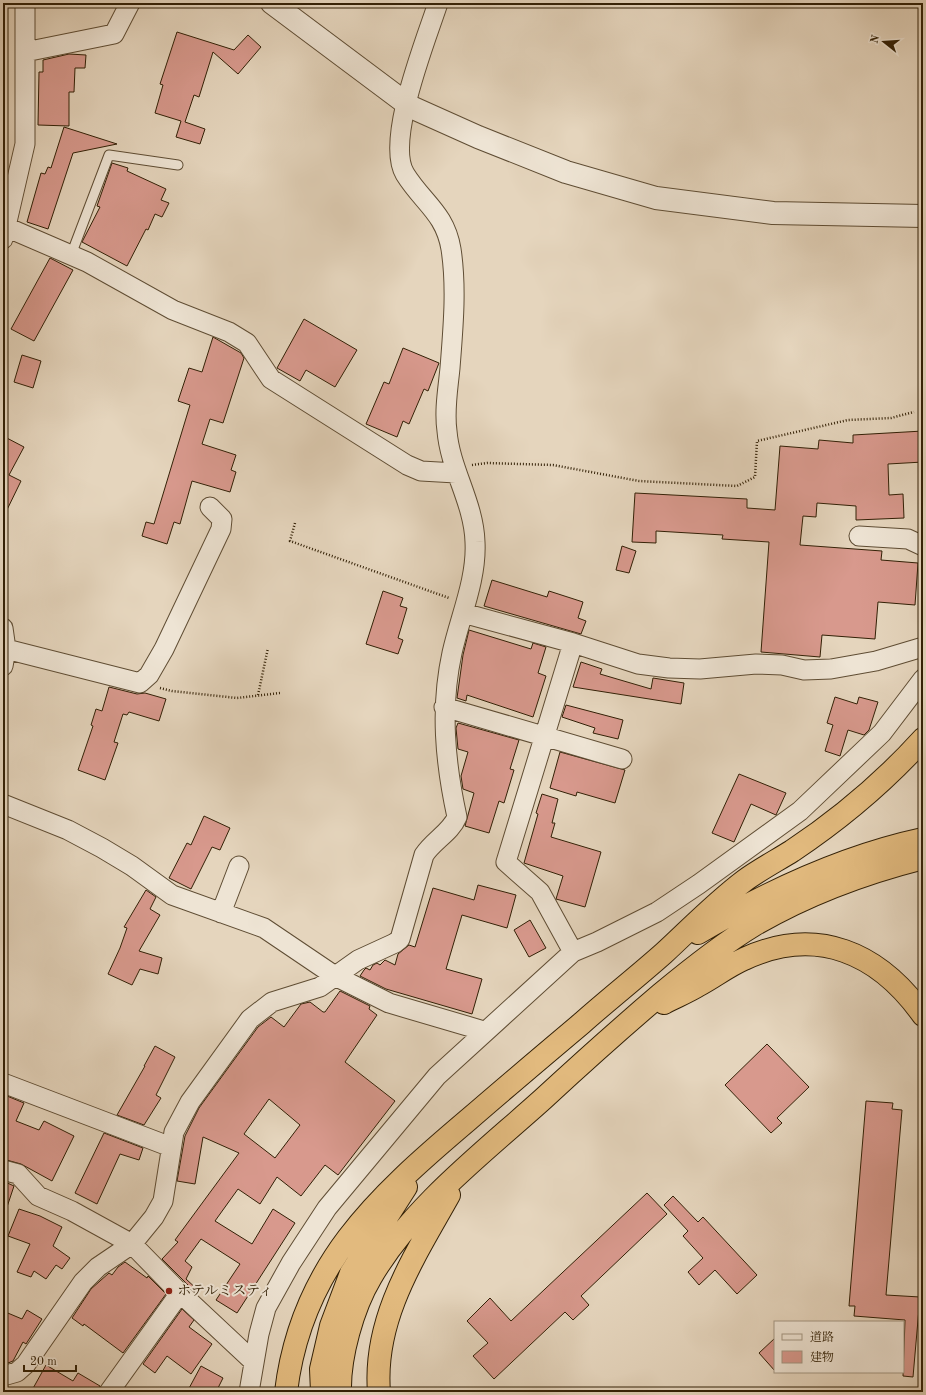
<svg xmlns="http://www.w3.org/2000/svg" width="926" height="1395" font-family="'Old Standard TT','Noto Serif JP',serif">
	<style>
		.building { fill: #d8998d; stroke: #322006; fill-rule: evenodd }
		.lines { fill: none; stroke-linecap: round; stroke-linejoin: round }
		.service-casing { stroke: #5f4d34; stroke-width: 11 }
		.minor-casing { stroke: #5f4d34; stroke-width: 21 }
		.tertiary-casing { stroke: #5f4d34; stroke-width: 24 }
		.motorway-casing { stroke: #322006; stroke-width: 24 }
		.path { stroke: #322006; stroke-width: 2.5; stroke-dasharray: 1 2; stroke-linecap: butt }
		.service { stroke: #eee4d4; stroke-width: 9 }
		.minor { stroke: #eee4d4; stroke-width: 19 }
		.tertiary { stroke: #eee4d4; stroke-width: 22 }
		.motorway { stroke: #e2ba7e; stroke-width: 22 }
		.poi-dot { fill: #8f2418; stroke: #eee4d4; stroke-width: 1.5 }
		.labels { text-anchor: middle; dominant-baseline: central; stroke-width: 4; stroke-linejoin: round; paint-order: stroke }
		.poi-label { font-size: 14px; fill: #322006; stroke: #eee4d4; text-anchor: start }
	</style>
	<rect width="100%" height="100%" fill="#e5d5bd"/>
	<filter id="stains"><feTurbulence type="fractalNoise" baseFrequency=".005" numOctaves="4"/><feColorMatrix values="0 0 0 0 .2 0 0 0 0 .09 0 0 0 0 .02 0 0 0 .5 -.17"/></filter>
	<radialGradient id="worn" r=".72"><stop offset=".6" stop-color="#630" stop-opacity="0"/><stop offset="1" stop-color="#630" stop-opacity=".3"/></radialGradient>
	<path class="building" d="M 177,32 L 234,50 L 248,35 L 261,47 L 238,74 L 213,52 L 199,97 L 194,95 L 185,122 L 205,129 L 200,144 L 176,137 L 181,121 L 155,113 L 163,85 L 160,84 Z
		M 69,54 L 86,55 L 85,68 L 75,68 L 74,92 L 69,92 L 69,126 L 38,125 L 39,72 L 43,72 L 43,60 Z
		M 64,127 L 117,144 L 73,153 L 48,229 L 27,222 L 41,173 L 45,174 L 48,167 L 51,168 Z
		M 112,163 L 128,168 L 127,171 L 166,189 L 161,200 L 169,203 L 162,217 L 155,214 L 148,230 L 146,229 L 127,266 L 82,242 L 100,207 L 97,206 Z
		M 50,258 L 73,270 L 34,341 L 11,329 Z
		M 304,319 L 357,350 L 335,387 L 306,370 L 300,381 L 277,368 Z
		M 213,337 L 241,353 L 244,358 L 223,423 L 210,419 L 202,444 L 236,455 L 231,470 L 236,472 L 230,492 L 192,481 L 180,524 L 174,522 L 167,544 L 142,536 L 146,522 L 154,524 L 190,405 L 178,401 L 189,368 L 202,372 Z
		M 403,348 L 439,363 L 428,391 L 424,389 L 409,424 L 403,421 L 397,437 L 366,424 L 384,382 L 389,384 Z
		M 22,355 L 41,361 L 33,388 L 14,382 Z
		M 923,431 L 923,462 L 888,464 L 889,495 L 903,494 L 904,518 L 856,520 L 856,506 L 817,503 L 816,517 L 803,516 L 800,545 L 882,551 L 881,560 L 918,563 L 915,605 L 878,602 L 875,639 L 822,635 L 820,657 L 761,652 L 769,542 L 722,539 L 723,535 L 656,531 L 656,543 L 632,542 L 635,493 L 747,499 L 747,508 L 775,510 L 780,446 L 818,449 L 819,440 L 853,443 L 853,435 Z
		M 3,436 L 24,447 L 9,475 L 21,481 L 3,518 Z
		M 622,546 L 636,551 L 629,573 L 616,570 Z
		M 492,580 L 547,597 L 549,591 L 583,602 L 578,618 L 586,621 L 581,634 L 484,606 Z
		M 383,591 L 403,598 L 400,606 L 407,608 L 398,638 L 403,640 L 398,654 L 366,644 Z
		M 469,630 L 531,649 L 533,643 L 546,647 L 538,673 L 546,676 L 533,717 L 467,695 L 466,701 L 457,698 L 463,655 Z
		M 581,662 L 602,669 L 600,674 L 651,689 L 653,678 L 684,683 L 681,704 L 573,687 Z
		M 109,687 L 137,694 L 145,693 L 166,699 L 159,721 L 129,712 L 127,715 L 123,714 L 114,742 L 118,743 L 105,780 L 78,770 L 93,726 L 91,725 L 96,709 L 102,711 Z
		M 835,697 L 857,704 L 859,697 L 878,702 L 869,730 L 864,735 L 848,730 L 840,756 L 825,751 L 833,725 L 827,723 Z
		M 566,705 L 623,720 L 618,739 L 593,733 L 595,728 L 562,717 Z
		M 458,723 L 519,740 L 510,769 L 514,770 L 504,803 L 499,801 L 489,833 L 465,826 L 474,793 L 463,789 L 461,776 L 468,752 L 458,749 L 456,728 Z
		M 560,752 L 625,770 L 615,803 L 577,792 L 576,796 L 550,788 Z
		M 739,774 L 786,793 L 776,815 L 751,804 L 734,842 L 712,833 Z
		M 542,794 L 558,799 L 552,823 L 555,823 L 551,837 L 601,852 L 585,907 L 556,899 L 563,876 L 524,863 L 538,814 L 536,813 Z
		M 204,816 L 230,828 L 220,850 L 212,847 L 191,889 L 169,878 L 187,843 L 191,845 Z
		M 478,885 L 516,895 L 507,928 L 462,915 L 446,969 L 482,979 L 472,1014 L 386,989 L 360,976 L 364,970 L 366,968 L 370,970 L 373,965 L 377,963 L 380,965 L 385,960 L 395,965 L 398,954 L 409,945 L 415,947 L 433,888 L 474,900 Z
		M 146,890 L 156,897 L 150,909 L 160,915 L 139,951 L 162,958 L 158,974 L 140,969 L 132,985 L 108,974 L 120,948 L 127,928 L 124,927 Z
		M 530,920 L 546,948 L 529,957 L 514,930 Z
		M 340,991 L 370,1006 L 369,1009 L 377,1015 L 345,1062 L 395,1101 L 338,1175 L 325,1165 L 301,1196 L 277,1177 L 260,1204 L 238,1189 L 215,1221 L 252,1244 L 273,1209 L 295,1223 L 237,1313 L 216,1300 L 240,1264 L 201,1239 L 185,1261 L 192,1267 L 186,1279 L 199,1291 L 197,1294 L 162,1259 L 178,1242 L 175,1240 L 239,1153 L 203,1137 L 195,1184 L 177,1181 L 185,1136 L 199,1108 L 258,1027 L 271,1017 L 284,1027 L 301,1004 L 310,1002 L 323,1012 L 325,1012 ZM 269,1099 L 300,1125 L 275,1158 L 244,1134 Z
		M 767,1044 L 809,1087 L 777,1118 L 782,1123 L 771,1133 L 725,1085 Z
		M 155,1046 L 175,1057 L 156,1095 L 161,1098 L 144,1125 L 117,1115 L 145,1066 L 144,1066 Z
		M 7,1096 L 24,1103 L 16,1121 L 39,1130 L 44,1121 L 74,1136 L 52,1181 L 21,1164 L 3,1159 L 3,1106 Z
		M 866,1101 L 893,1103 L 892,1109 L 902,1110 L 886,1295 L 920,1297 L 913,1377 L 903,1376 L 905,1320 L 854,1316 L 855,1306 L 849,1306 Z
		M 104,1133 L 143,1148 L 139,1160 L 120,1154 L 97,1204 L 75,1193 Z
		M 3,1181 L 14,1186 L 6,1210 L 3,1210 Z
		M 647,1193 L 667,1214 L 581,1296 L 589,1305 L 573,1320 L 565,1312 L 494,1379 L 473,1356 L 488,1343 L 467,1321 L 490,1298 L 511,1321 Z
		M 673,1196 L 698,1222 L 703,1217 L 757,1275 L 737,1294 L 715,1270 L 699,1285 L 688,1272 L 703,1258 L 683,1236 L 688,1231 L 664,1205 Z
		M 19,1209 L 40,1216 L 62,1227 L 53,1246 L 70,1258 L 62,1269 L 56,1265 L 46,1279 L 34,1271 L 31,1277 L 17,1272 L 30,1244 L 8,1236 Z
		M 125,1262 L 147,1278 L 148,1276 L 166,1294 L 123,1353 L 84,1324 L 83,1326 L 72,1318 L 91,1289 L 109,1273 L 112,1275 L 118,1267 Z
		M 182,1309 L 194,1320 L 189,1327 L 212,1344 L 191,1374 L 167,1356 L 155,1373 L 143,1364 Z
		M 27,1310 L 42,1319 L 26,1344 L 23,1342 L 13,1361 L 3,1365 L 3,1311 L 22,1319 Z
		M 775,1338 L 775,1371 L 759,1353 Z
		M 46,1365 L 73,1381 L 78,1373 L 100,1386 L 98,1392 L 31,1392 Z
		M 201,1366 L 223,1378 L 216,1392 L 187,1392 Z"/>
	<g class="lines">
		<defs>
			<path id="service" d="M 71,255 L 109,155 L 178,165"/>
			<path id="minor" d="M 25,52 L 114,34 L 130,3
				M 6,227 L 87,262 L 173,310 L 229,332 L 247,343 L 271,379 L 407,465 L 421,471 L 456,473
				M 3,239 L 25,144 L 25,3
				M 859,536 L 908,539 L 923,546
				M 463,613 L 573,643 L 638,664 L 669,668 L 700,669 L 756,664 L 782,665 L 804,670 L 831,669 L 876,661 L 923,647
				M 3,628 L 6,649 L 3,666
				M 573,643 L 506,862 L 540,892 L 573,952
				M 6,649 L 140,683 L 149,675 L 164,649 L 221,529 L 222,519 L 210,507
				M 444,707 L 622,759
				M 3,804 L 68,830 L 102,848 L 132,866 L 172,895 L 264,928 L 335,976 L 389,1003 L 484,1031
				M 221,913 L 239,866
				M 3,1083 L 171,1147
				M 3,1170 L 18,1174 L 38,1196 L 72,1211 L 132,1244 L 177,1290 L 254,1362
				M 3,1376 L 17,1372 L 26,1364 L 83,1282 L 98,1267 L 132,1244 L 154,1217 L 163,1201 L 174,1132 L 190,1102 L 250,1019 L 272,1002 L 320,987 L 358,960 L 395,943 L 400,939 L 424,855 C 433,841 451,832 457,817 C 445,762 440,708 452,653 C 460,617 477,579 475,542 C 474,503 450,469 447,431 C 444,410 448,389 450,368 C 453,329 457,288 451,249 C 445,213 423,203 405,174 C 385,141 426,40 438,3
				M 109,1392 L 180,1293
				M 249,1392 L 259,1334 L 266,1308 L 291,1263 L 327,1208 L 437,1076 L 573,952 L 597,942 L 657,912 L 699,884 L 800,811 L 882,733 L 923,679"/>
			<path id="tertiary" d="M 272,3 L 411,107 L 478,137 L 566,172 L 656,198 L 773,213 L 923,216"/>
			<path id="motorway" d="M 698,933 C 767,892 844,856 923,839
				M 664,1003 C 675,997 688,992 699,985 C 714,977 728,966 744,959 C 817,925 879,953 923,1015
				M 286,1392 C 301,1266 376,1198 468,1120 C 506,1087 544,1055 582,1023 C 609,999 637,977 664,953 C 690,929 715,903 744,881 C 759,870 776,861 792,851 C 840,819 884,782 923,739
				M 322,1392 L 321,1369 L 331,1326 L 351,1273 L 406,1187
				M 340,1392 C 339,1357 353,1307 371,1277 C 412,1207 483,1153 543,1099 C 582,1063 621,1028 661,994 C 691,969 721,945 754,925 C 807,894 864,873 923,858
				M 379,1392 C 373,1318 415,1256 449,1195"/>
		</defs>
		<use href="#service" class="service-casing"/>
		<use href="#minor" class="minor-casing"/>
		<use href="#tertiary" class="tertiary-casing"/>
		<use href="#motorway" class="motorway-casing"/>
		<path class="path" d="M 472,465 L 487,463 L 553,465 L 639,481 L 737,486 L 755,477 L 757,441 L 848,420 L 891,418 L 914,412
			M 295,523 L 290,541 L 449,598
			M 160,688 L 172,691 L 237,698 L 280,693
			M 258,695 L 268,648"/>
		<use href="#service" class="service"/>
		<use href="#minor" class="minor"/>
		<use href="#tertiary" class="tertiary"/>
		<use href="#motorway" class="motorway"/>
	</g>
	<circle class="poi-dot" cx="169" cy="1291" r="4"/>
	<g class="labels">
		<g class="poi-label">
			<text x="177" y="1291">ホテルミスティ</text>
		</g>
	</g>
	<rect width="926" height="1395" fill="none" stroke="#e5d5bd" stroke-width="16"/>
	<rect x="4" y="4" width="918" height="1387" fill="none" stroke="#322006" stroke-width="2"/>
	<rect x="8" y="8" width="910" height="1379" fill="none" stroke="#322006"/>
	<rect x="774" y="1321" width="130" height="52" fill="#eee4d4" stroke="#a39682"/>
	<rect x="782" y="1334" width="20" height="6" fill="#eee4d4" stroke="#a39682"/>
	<text x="810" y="1341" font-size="12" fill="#322006">道路</text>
	<rect x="782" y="1351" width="20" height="12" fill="#d8998d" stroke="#a39682"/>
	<text x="810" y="1361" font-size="12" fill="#322006">建物</text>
	<g transform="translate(884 42) rotate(287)" stroke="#eee4d4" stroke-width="3" paint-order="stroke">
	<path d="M0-3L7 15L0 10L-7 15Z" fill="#322006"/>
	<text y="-6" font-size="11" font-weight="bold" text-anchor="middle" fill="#322006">N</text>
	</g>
	<path d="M24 1365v6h52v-6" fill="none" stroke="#322006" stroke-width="2"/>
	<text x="30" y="1365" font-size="12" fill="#322006" stroke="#eee4d4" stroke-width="3" paint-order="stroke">20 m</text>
	<rect width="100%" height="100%" filter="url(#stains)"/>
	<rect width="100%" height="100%" fill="url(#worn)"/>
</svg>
